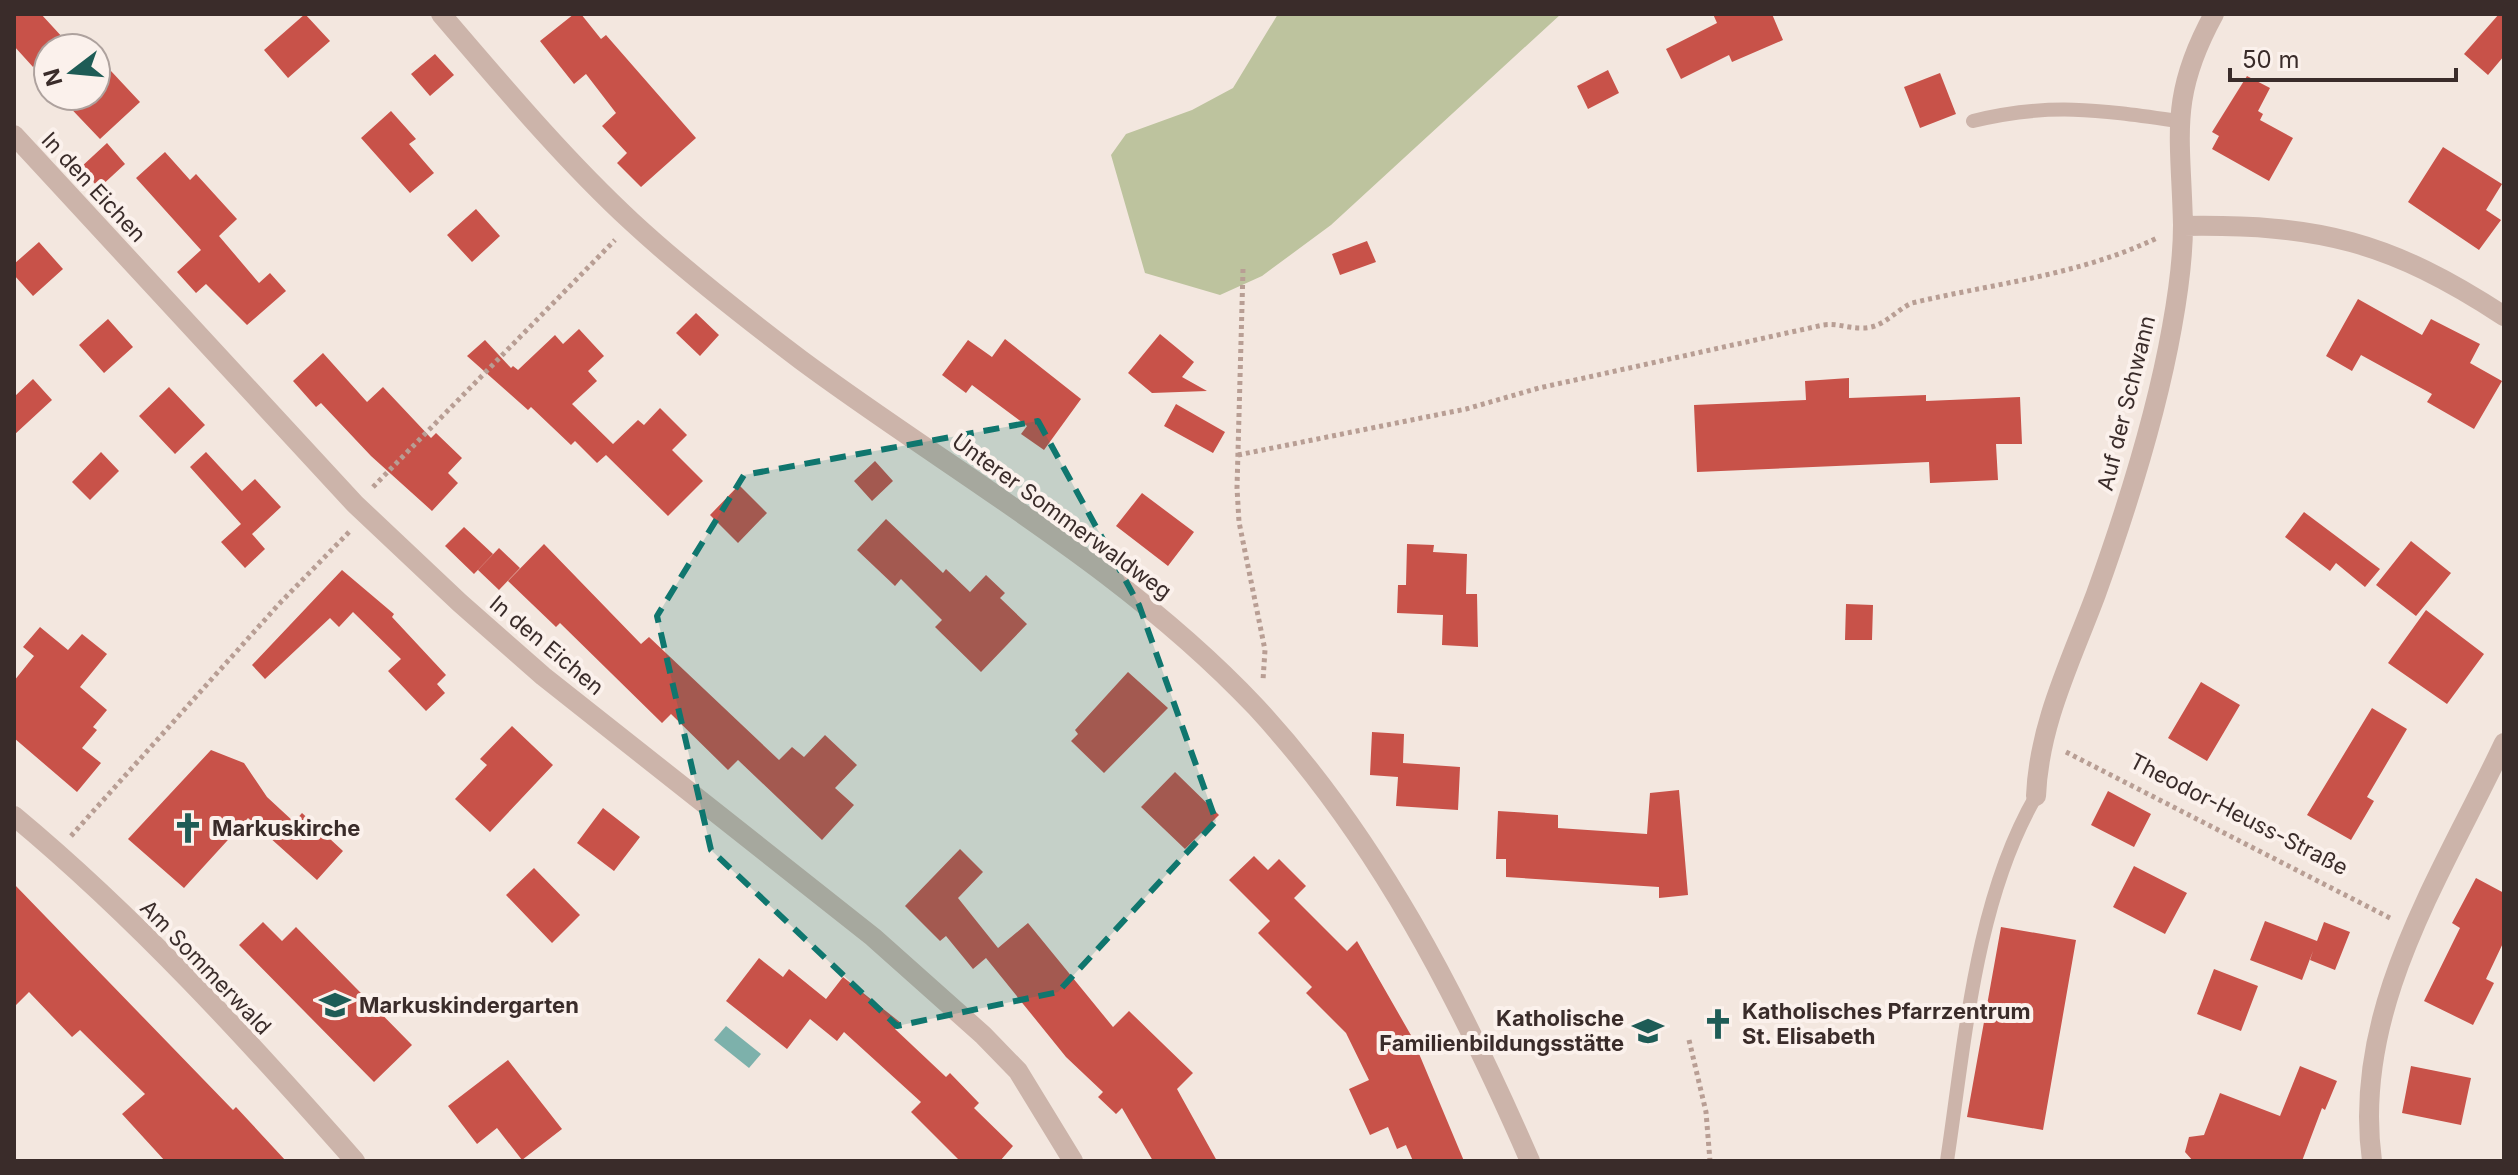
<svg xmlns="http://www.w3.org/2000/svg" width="2518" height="1175" font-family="Inter,sans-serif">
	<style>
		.green { fill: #bdc39e }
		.water { fill: #7db1ab }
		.building { fill: #c85249 }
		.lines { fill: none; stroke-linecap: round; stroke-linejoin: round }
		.path { stroke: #b89e94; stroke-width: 5; stroke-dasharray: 4 4; stroke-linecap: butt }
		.service { stroke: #ccb4aa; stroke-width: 14 }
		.minor { stroke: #ccb4aa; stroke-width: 20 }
		.marked { fill: #0f766e; fill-opacity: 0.2; stroke: #0f766e; stroke-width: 6; stroke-dasharray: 16 10; stroke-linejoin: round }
		.labels { text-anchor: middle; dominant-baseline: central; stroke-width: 8; stroke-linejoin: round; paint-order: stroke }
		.street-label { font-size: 22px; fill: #3a2c2a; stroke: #fbf1ec }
		.poi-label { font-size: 22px; font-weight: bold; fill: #3a2c2a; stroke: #fbf1ec; text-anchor: start }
	</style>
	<rect width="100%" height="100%" fill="#f3e7df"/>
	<path class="green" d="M 1278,14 L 1561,14 L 1331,225 L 1262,276 L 1220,295 L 1145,273 L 1111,155 L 1126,134 L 1192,110 L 1233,88 Z"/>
	<path class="water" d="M 726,1026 L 761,1054 L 749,1068 L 714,1040 Z"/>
	<path class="building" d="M 14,14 L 41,14 L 64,39 L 54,48 L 48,48 L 48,53 L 33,67 L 14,46 Z
		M 305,14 L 330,41 L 288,78 L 264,50 Z
		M 574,14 L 581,14 L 601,39 L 606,35 L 696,138 L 641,187 L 617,163 L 627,153 L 602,126 L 616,113 L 586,74 L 574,84 L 540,41 Z
		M 1713,14 L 1772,14 L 1783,40 L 1732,62 L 1729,55 L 1681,79 L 1666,49 L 1717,23 Z
		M 2499,14 L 2504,14 L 2504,56 L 2488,75 L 2464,54 Z
		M 435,54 L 454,75 L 430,96 L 411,74 Z
		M 96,55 L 140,102 L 100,139 L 59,96 L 96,96 Z
		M 1608,70 L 1619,93 L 1588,109 L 1577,86 Z
		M 1940,73 L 1956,114 L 1920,128 L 1904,87 Z
		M 2247,76 L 2270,88 L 2258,111 L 2263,114 L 2260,120 L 2293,138 L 2269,181 L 2212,149 L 2219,136 L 2212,132 Z
		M 391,111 L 416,139 L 409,144 L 434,173 L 410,193 L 361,138 Z
		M 107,143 L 125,164 L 99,188 L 80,168 Z
		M 2443,147 L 2502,184 L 2486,210 L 2501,220 L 2479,250 L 2408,202 Z
		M 165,152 L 190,180 L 196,174 L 237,219 L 219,236 L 259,283 L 270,273 L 286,291 L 247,325 L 206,284 L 196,293 L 177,272 L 201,250 L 136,178 Z
		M 476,209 L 500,236 L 472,262 L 447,235 Z
		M 1367,241 L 1376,262 L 1340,275 L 1332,254 Z
		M 39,242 L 63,269 L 33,296 L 14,275 L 14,264 Z
		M 2358,299 L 2422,335 L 2431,319 L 2480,344 L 2470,363 L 2502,381 L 2474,429 L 2427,402 L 2432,394 L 2361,355 L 2352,371 L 2326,356 Z
		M 696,313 L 719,335 L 700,356 L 676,333 Z
		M 108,319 L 133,347 L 104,373 L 79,345 Z
		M 579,329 L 604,356 L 588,371 L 597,381 L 572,404 L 613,444 L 638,420 L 644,425 L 660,408 L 687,435 L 672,450 L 703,481 L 668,516 L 606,455 L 597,463 L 575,441 L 571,445 L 531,407 L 528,410 L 467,356 L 485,340 L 511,368 L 513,366 L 518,370 L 555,335 L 563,344 Z
		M 1160,334 L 1194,362 L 1182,377 L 1207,391 L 1152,393 L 1128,373 Z
		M 1005,339 L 1081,399 L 1044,450 L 1021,434 L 1027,426 L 972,385 L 966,393 L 942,375 L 968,340 L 992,357 Z
		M 323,353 L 367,402 L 383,387 L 431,438 L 436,433 L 462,458 L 448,473 L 458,483 L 432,511 L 371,456 L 321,403 L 316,407 L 293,381 Z
		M 1849,378 L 1849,398 L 1926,395 L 1926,401 L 2020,397 L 2022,444 L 1996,444 L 1998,480 L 1930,483 L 1929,462 L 1697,472 L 1694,405 L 1806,400 L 1805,381 Z
		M 33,379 L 52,400 L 14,435 L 14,397 Z
		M 169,387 L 205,425 L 175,454 L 139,416 Z
		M 1176,404 L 1225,432 L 1213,453 L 1164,426 Z
		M 101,452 L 119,471 L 90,500 L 72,482 Z
		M 206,452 L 242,491 L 255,479 L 281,507 L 252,534 L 265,549 L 245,568 L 221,542 L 241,524 L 190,467 Z
		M 875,461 L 893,481 L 872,501 L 854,481 Z
		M 739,485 L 767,513 L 738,543 L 710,515 Z
		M 1142,493 L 1194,532 L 1168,566 L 1116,526 Z
		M 2304,512 L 2380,569 L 2365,587 L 2336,563 L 2330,571 L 2285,537 Z
		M 886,519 L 943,573 L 946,569 L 970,592 L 986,575 L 1005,593 L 1000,598 L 1027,624 L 981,672 L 935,627 L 942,620 L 901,579 L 895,586 L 857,550 Z
		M 464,527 L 493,554 L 474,574 L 445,546 Z
		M 2411,541 L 2451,573 L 2416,616 L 2376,585 Z
		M 544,544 L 641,644 L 649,637 L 779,760 L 792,747 L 804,757 L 825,735 L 857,765 L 835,788 L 854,805 L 822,840 L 738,760 L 728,770 L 671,714 L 662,723 L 560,623 L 556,627 L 508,581 Z
		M 1407,544 L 1434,545 L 1433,552 L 1467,554 L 1466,594 L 1477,594 L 1478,647 L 1442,645 L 1443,615 L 1397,613 L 1398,585 L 1406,585 Z
		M 499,548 L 520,568 L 499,590 L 478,570 Z
		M 342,570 L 394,614 L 392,617 L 446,675 L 437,684 L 445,693 L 426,711 L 388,671 L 401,659 L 353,612 L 339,627 L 330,618 L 265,679 L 252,665 Z
		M 1846,604 L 1873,605 L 1872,640 L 1845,640 Z
		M 2426,610 L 2484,654 L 2447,704 L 2388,663 Z
		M 40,627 L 68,650 L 82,634 L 107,654 L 80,687 L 107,710 L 93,727 L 97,730 L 82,748 L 101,763 L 77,792 L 14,738 L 14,681 L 34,656 L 23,647 Z
		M 1128,672 L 1168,708 L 1104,773 L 1071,741 L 1078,734 L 1075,730 Z
		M 2201,682 L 2240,705 L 2207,761 L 2168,738 Z
		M 2372,708 L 2407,729 L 2367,797 L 2374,801 L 2351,840 L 2307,815 Z
		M 512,726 L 553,765 L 490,832 L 455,799 L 487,765 L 480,759 Z
		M 1372,732 L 1404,734 L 1403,763 L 1460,767 L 1458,810 L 1396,806 L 1398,777 L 1370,775 Z
		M 211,750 L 244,763 L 267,797 L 294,822 L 302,813 L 343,851 L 317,880 L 248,818 L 184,888 L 128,839 Z
		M 1175,772 L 1219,815 L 1185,849 L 1141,807 Z
		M 1679,790 L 1688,895 L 1659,898 L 1659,887 L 1506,877 L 1506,859 L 1496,859 L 1498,811 L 1558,815 L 1558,828 L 1647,834 L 1650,793 Z
		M 2108,791 L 2151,814 L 2134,847 L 2091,825 Z
		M 603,808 L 640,837 L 614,871 L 577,843 Z
		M 960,849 L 983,872 L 958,898 L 998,948 L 1028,923 L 1113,1027 L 1129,1011 L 1193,1073 L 1177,1089 L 1217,1161 L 1153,1161 L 1122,1108 L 1116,1114 L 1098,1097 L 1103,1092 L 1066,1057 L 986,958 L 973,969 L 946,936 L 940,941 L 905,906 Z
		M 1254,856 L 1268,870 L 1279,859 L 1306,886 L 1294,898 L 1347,951 L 1357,941 L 1412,1037 L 1464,1161 L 1413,1161 L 1406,1145 L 1397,1149 L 1388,1127 L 1370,1135 L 1349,1089 L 1369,1080 L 1346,1033 L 1306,993 L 1312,987 L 1258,933 L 1270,921 L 1229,880 Z
		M 2134,866 L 2187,893 L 2165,934 L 2113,907 Z
		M 534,868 L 580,915 L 552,943 L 506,895 Z
		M 2476,878 L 2504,893 L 2504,941 L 2486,979 L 2494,983 L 2473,1025 L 2424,1001 L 2460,928 L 2452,923 Z
		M 14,884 L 233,1110 L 236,1107 L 286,1161 L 165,1161 L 122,1114 L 145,1094 L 80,1030 L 72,1037 L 29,992 L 14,1007 Z
		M 2265,921 L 2317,941 L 2324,922 L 2350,932 L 2335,970 L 2310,960 L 2313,951 L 2302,980 L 2250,960 Z
		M 263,922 L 282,941 L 296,927 L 412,1045 L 374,1082 L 239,945 Z
		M 2001,927 L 2076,940 L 2043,1130 L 1967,1117 Z
		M 759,958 L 783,977 L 789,969 L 826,999 L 843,977 L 901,1023 L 895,1029 L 946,1077 L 950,1073 L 979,1103 L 974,1108 L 1013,1146 L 1000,1161 L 960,1161 L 911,1112 L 921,1102 L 844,1032 L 837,1041 L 810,1019 L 787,1049 L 726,1001 Z
		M 2214,969 L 2258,986 L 2241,1031 L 2197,1014 Z
		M 508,1060 L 562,1129 L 522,1160 L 497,1128 L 477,1144 L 448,1106 Z
		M 2300,1066 L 2337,1081 L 2325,1110 L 2322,1108 L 2302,1161 L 2193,1161 L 2185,1152 L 2189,1137 L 2204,1135 L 2220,1093 L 2280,1116 Z
		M 2411,1066 L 2471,1078 L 2461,1125 L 2402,1113 Z"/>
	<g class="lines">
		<path class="path" d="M 1243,269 L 1237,488 L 1239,522 L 1265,650 L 1263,680
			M 1238,455 L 1466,409 L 1539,388 L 1823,325 C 1837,323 1847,328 1861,328 C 1883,329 1894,311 1912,303 C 1996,283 2081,275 2159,237
			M 373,487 L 615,240
			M 2066,752 L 2392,919
			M 71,836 L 279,604 L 350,531
			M 1689,1040 L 1706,1112 L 1710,1161"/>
		<path class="service" d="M 1973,121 C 2050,102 2101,110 2178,121
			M 1947,1161 C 1965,1042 1975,901 2036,796"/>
		<path class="minor" d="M 441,14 C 502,85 563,158 632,222 C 685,271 743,316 801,360 C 955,474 1124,567 1256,707 C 1378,839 1459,998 1530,1161
			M 14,135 L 355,504 L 460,603 L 543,676 L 873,937 L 983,1035 L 1018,1071 L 1073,1161
			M 2183,226 C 2319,224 2389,241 2504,316
			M 2036,796 C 2039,724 2071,661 2096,594 C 2127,508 2156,417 2172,327 C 2178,294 2183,258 2183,225 C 2181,135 2168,98 2214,14
			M 14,816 C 138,919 248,1040 355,1161
			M 2372,1161 C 2351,1009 2442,875 2504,743"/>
	</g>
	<path class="marked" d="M 1038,421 L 1139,605 L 1216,821 L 1058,992 L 897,1026 L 711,850 L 657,616 L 744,475 Z"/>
	<defs>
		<symbol id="church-bare" viewBox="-9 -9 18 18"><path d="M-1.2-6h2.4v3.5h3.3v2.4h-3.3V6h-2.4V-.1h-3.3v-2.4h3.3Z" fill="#1e5c56" stroke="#fbf1ec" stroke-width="2.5" paint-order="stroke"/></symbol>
		<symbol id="school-bare" viewBox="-9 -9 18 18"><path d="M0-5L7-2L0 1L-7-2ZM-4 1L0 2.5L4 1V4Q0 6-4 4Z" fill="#1e5c56" stroke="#fbf1ec" stroke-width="2.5" paint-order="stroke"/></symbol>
	</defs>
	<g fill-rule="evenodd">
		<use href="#church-bare" x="166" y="806" width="44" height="44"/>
		<use href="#school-bare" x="313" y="983" width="44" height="44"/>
		<use href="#church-bare" x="1696" y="1002" width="44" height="44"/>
		<use href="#school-bare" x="1626" y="1009" width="44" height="44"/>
	</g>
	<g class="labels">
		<g class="street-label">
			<text transform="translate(94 187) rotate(47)">In den Eichen</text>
			<text transform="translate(2126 403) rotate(-76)">Auf der Schwann</text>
			<text transform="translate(1062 516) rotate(36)">Unterer Sommerwaldweg</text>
			<text transform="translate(547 645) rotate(40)">In den Eichen</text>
			<text transform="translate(2239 814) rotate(27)">Theodor-Heuss-Straße</text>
			<text transform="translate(206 967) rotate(46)">Am Sommerwald</text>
		</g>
		<g class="poi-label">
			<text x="212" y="828">Markuskirche</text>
			<text x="359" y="1005">Markuskindergarten</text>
			<text x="1742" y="1011">Katholisches Pfarrzentrum<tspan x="1742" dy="25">St. Elisabeth</tspan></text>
			<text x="1624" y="1018" text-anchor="end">Katholische<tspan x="1624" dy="25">Familienbildungsstätte</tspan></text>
		</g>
	</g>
	<rect width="2518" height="1175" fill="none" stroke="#3a2c2a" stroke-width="32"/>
	<g transform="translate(72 72) rotate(254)"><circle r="38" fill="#fbf1ec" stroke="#aea29e" stroke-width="2"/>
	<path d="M0-6L14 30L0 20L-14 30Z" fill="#1e5c56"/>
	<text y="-12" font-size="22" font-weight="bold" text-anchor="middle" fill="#3a2c2a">N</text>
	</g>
	<path d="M2230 68v12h226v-12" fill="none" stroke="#3a2c2a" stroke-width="4"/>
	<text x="2242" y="68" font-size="24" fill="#3a2c2a" stroke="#fbf1ec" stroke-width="6" paint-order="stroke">50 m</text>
</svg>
